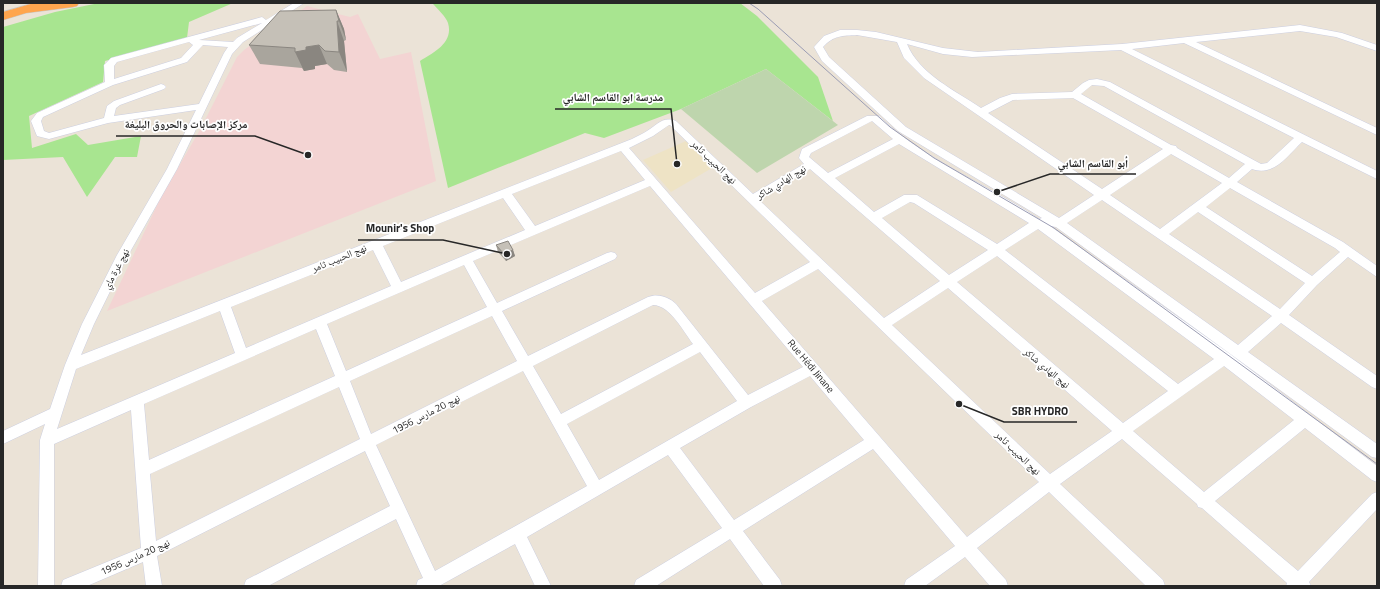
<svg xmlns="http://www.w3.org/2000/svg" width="1380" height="589" font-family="'Titillium Web','Noto Naskh Arabic',sans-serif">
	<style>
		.education { fill: #eee3c5 }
		.medical { fill: #f3d4d3 }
		.green { fill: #a8e590 }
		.cemetery { fill: #bed5ad }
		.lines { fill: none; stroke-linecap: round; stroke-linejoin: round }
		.minor-casing { stroke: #cccfe1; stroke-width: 1 }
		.highway-casing { stroke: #c7c7c7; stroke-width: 1 }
		.minor { fill: #fff; fill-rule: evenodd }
		.highway { fill: #ffa54e; fill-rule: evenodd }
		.tram { stroke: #9a9cb3; stroke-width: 1 }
		.wall { fill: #a9a59d }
		.shaded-wall { fill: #8a8680 }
		.building { fill: #c5c0b7; stroke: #8a8680 }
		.labels { text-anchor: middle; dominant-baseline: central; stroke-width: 3.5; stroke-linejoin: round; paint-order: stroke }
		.street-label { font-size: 10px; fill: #272727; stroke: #fff }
		.leader { fill: none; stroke: #272727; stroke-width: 1.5 }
		.callout-dot { fill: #272727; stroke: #fff; stroke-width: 1.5 }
		.callout-label { font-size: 11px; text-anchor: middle; font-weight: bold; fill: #272727; stroke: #fff; stroke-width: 3.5; stroke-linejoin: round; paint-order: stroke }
	</style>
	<rect width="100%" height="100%" fill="#ebe3d7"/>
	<path class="education" d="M 686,141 L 712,168 L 671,192 L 643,160 Z"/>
	<path class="medical" d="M 307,6 L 350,17 L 358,14 L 380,59 L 411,52 L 436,181 L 107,311 L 160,199 L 201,128 L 237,57 L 244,50 Z"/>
	<path class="green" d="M 99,3 L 233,3 L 189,22 L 187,38 L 105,61 L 103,82 L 29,116 L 32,148 L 76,134 L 88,145 L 141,136 L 137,157 L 115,157 L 87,197 L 63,157 L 3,160 L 3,27 L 55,12 Z
		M 432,3 L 740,3 L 757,16 L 818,77 L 833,121 L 766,69 L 681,109 L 604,138 L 585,133 L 448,188 L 420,61 C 433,53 454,43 448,23 C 446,17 437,8 432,3 Z"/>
	<path class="cemetery" d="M 766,69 L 838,125 L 757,173 L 681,109 Z"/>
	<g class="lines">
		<defs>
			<path id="minor" d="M 294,3 L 304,3 L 243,42 L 232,54 L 177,169 L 126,259 L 94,324 L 81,355 L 632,139 C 637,136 643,134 647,131 C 658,124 663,116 676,121 L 753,194 L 804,164 L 799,158 L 802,149 L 867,116 L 879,116 C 924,160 987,184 1039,219 L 1042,218 L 898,131 L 822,61 L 814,47 L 824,36 L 840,30 L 857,30 L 876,32 L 943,48 L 978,52 L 1122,44 L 1300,25 L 1342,33 L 1377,45 L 1377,51 L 1336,37 L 1300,31 L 1196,42 L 1377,128 L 1377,135 L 1184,43 L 1132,49 L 1377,171 L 1377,179 L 1302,142 C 1288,155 1274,177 1252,169 L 1237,182 L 1343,242 L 1377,266 L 1377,277 L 1348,257 L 1317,285 L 1289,315 L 1377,376 L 1377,389 L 1372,387 L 1281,323 L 1248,352 L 1377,444 L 1377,458 L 1372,457 L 1056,227 L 1050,226 L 1230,354 L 1377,466 L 1377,482 L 1372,480 L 1305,428 L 1215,501 L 1298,571 L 1372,494 L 1377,492 L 1377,509 L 1309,582 L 1311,586 L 1286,586 L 1287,583 L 1202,508 L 1198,507 L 1197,504 L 1122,439 L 1060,484 L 1163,580 L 1165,586 L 1146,586 L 1049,492 L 977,548 L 1006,580 L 1008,586 L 990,586 L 965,557 L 925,586 L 904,586 L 906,580 L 955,546 L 873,449 L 743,531 L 780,580 L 782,586 L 764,586 L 730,539 L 656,586 L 634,586 L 636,580 L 722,528 L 668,455 L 527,537 L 551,586 L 535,586 L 515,544 L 439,586 L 416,586 L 418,580 L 423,578 L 396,519 L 268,586 L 244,586 L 246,580 L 390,506 L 365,451 L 157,556 L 162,586 L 146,586 L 143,562 L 87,586 L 61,586 L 63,580 L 141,548 L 131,410 L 54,444 L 54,586 L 38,586 L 40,440 L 45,424 L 3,444 L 3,431 L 50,409 L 65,365 L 82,324 L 117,255 L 167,169 L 196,110 L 108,123 L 49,139 L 37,136 L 31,121 L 37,113 L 105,82 L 104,65 L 111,58 L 262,17 L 266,20 ZM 262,23 L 237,38 L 233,42 L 199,40 ZM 857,35 L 897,42 L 904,58 L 924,78 L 1094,195 L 1059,218 L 906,127 L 829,57 L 823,47 C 834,35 842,36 857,35 ZM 189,42 L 193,45 L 181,58 L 114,79 L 114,66 L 117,62 ZM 907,44 L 943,54 L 972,57 L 1121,50 L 1294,138 L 1267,163 L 1261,164 L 1110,82 L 1097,79 L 1089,80 L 1083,83 L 1072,92 L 1012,94 L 1000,98 L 981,108 C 956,91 919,74 907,44 ZM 203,45 L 228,47 L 224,53 L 199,104 L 114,116 L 116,108 L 120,105 L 164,89 L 166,87 L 164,85 L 161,84 L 114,101 L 107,106 L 104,118 L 49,133 L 44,131 L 41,121 L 43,117 L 113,85 L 187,62 ZM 1092,85 L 1104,86 L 1245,164 L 1229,178 L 1177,148 L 1176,146 L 1171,145 L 1081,94 ZM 1073,98 L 1163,149 L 1102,189 L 988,113 L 1013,100 ZM 872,121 L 893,139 L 828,173 L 809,157 L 811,153 ZM 669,125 L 670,125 L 810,262 L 755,293 L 629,148 L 653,136 ZM 899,144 L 1029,223 L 997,244 L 917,195 L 904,195 L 874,212 L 835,178 ZM 621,151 L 645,180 L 535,226 L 512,194 ZM 1171,154 L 1222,183 L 1160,229 L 1110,195 ZM 810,169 L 940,281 L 884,318 L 759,200 ZM 650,186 L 803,367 L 748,395 L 676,304 C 669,297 658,293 648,297 L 528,356 L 502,311 L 615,259 L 617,256 L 615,253 L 611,252 L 607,253 L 497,303 L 473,261 ZM 1230,188 L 1335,248 L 1340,252 L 1312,276 L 1206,207 ZM 503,198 L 525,230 L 401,282 L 383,246 ZM 1102,200 L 1272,316 L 1238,345 L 1067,223 ZM 910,202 L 914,203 L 988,250 L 949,275 L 882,218 ZM 1198,212 L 1305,283 L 1280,309 L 1169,234 ZM 1038,229 L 1214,359 L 1178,384 L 1005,250 ZM 373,250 L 391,286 L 246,348 L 231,307 ZM 997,256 L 1168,391 L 1123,423 L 957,282 ZM 464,265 L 487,307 L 346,371 L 327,324 ZM 818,269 L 1039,482 L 967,537 L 762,301 ZM 948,288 L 1112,431 L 1050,474 L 892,325 ZM 653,305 C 670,305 683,331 693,344 L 561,414 L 533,366 ZM 220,311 L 235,353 L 57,429 L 76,369 ZM 492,316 L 517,361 L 371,434 L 350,381 ZM 316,329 L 335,376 L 149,460 L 144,404 ZM 700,352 L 737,401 L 599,480 L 567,424 ZM 1224,366 L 1294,420 L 1204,492 L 1133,431 ZM 523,371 L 587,486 L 435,571 L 376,445 ZM 810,376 L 864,440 L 734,520 L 680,448 L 751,407 ZM 339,387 L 360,439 L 156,541 L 150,474 Z"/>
			<path id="highway" d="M 34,3 L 38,4 L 79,3 L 77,6 L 73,7 L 26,13 L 3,20 L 3,12 Z"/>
		</defs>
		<use href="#minor" class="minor-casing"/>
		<use href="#highway" class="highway-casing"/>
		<use href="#minor" class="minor"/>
		<use href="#highway" class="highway"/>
		<path class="tram" d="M 749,3 L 758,9 L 890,127 L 934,158 L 1054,228 L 1377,464"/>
	</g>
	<path class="wall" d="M 336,10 L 344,29 L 346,40 L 344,41 L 347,72 L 334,70 L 327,64 L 315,66 L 315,69 L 304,71 L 302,68 L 260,64 L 249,45 Z
		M 496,245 L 513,250 L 515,256 L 506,261 L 498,252 Z"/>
	<path class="shaded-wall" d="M 336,10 L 344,29 L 346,40 L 339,21 Z
		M 337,21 L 344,41 L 347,72 L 339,52 Z
		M 319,45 L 327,64 L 315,66 L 315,69 L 304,71 L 295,52 L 306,47 Z
		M 513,250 L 515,256 L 506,261 L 504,254 Z"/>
	<path class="building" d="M 336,10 L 339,21 L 337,21 L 339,52 L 325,51 L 319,45 L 306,47 L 306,50 L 295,52 L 295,48 L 249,45 L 280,11 Z
		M 508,241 L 513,250 L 504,254 L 496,245 Z"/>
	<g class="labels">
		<g class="street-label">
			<text transform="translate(714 162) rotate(44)">نهج الحبيب ثامر</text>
			<text transform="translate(781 182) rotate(-31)">نهج الهادي شاكر</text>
			<text transform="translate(339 258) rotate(-22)">نهج الحبيب ثامر</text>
			<text transform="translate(116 269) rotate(-62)">نهج غرة ماي</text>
			<text transform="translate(811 366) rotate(50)">Rue Hédi Jinane</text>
			<text transform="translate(1047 368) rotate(40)">نهج الهادي شاكر</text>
			<text transform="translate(426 414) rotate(-27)">نهج 20 مارس 1956</text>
			<text transform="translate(1018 453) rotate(44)">نهج الحبيب ثامر</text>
			<text transform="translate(135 557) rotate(-24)">نهج 20 مارس 1956</text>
		</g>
	</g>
	<path class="leader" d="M677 164L671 109H555M308 155L255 136H116M997 192L1050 174H1136M507 254L443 240H358M959 404L1004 422H1077"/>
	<g class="callout-dot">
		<circle cx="677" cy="164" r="4"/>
		<circle cx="308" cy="155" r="4"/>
		<circle cx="997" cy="192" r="4"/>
		<circle cx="507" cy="254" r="4"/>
		<circle cx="959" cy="404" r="4"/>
	</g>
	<g class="callout-label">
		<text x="613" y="101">مدرسة ابو القاسم الشابي</text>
		<text x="186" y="128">مركز الإصابات والحروق البليغة</text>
		<text x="1093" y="167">أبو القاسم الشابي</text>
		<text x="400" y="232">Mounir's Shop</text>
		<text x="1040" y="415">SBR HYDRO</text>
	</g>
	<rect width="1380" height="589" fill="none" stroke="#272727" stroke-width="8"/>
</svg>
